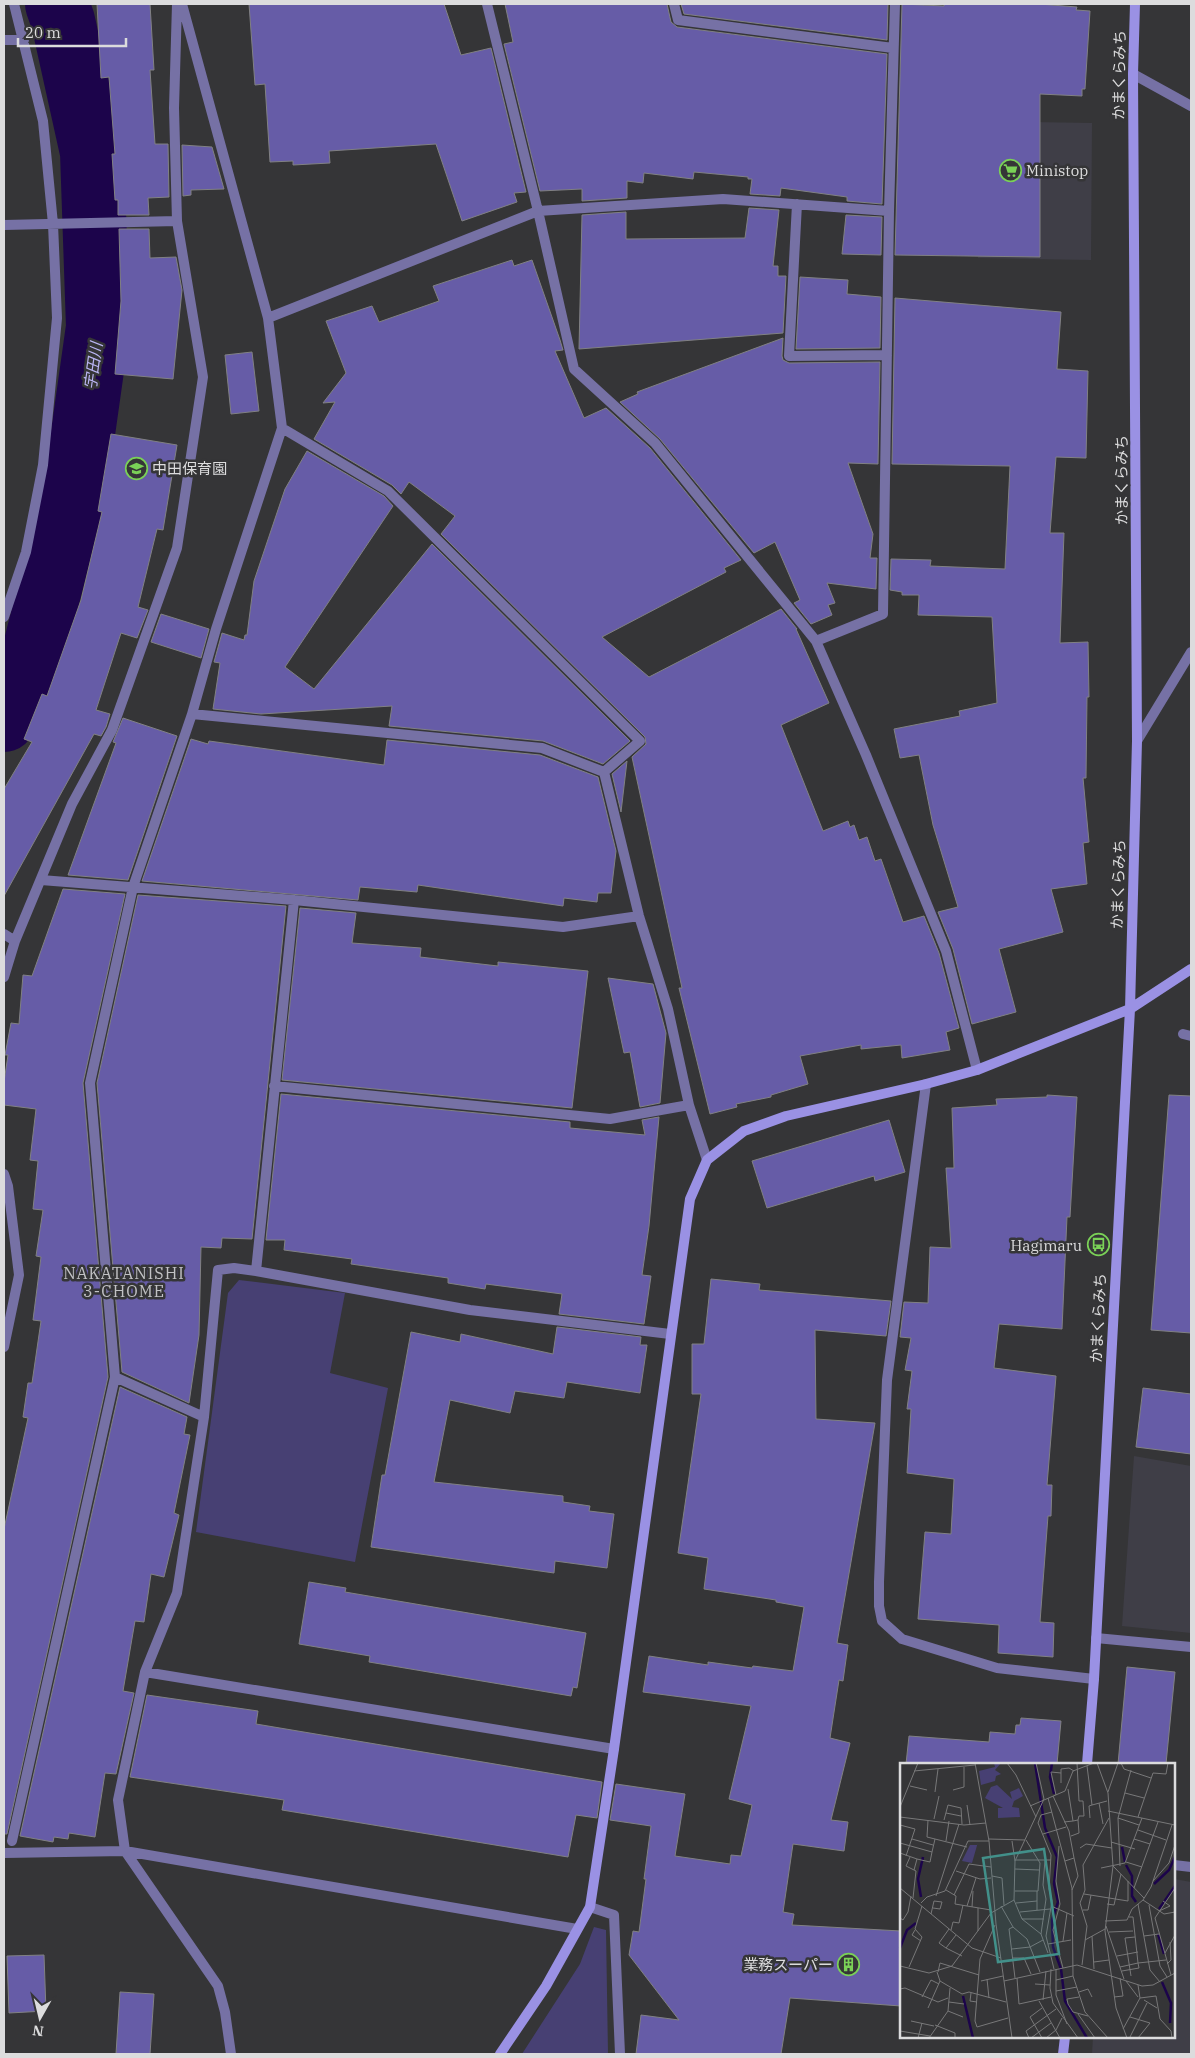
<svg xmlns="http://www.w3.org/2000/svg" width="1195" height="2058" font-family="'IBM Plex Serif','Noto Sans JP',serif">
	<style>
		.built { fill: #3f3e47 }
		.green { fill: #474073 }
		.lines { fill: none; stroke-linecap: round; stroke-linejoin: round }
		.river { stroke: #1c044b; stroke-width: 64 }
		.building { fill: #665ca7; stroke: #818183 }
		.street { stroke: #7671a5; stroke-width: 10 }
		.secondary { stroke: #9a91e4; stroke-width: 10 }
		.labels { text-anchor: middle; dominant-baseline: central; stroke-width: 5; stroke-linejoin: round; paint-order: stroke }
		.street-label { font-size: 15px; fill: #dcdcdd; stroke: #353537 }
		.poi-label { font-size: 15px; fill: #dcdcdd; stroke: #353537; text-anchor: start }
		.water-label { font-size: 16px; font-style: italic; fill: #bab5f4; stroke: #353537 }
		.neighbourhood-label { font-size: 16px; letter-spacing: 1px; fill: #c2c2c5; stroke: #353537 }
		.inset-river { fill: none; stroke: #1c044b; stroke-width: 2.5 }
		.inset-road { fill: none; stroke: #787879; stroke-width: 1 }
		.view { fill: #42908a; fill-opacity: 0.15; stroke: #42908a; stroke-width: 2.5 }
		.inset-edge { fill: none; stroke: #dcdcdd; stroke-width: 2.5 }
	</style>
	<rect width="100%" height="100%" fill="#353537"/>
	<path class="built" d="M 980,121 L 1092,123 L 1091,260 L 978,258 Z
		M 1134,1456 L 1191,1466 L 1191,1633 L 1122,1626 Z
		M 1174,1879 L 1191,1882 L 1191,2054 L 1092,2054 L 1093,2037 L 1174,2037 Z"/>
	<path class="green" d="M 239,1280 L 345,1293 L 330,1373 L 388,1388 L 355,1562 L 196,1532 L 228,1293 Z
		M 594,1927 L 606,1930 L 608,2054 L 522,2054 L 580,1964 Z"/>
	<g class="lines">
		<path class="river" d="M 4,720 L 30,667 L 75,490 L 98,327 L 92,152 L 63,21 L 57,4"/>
	</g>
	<path class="building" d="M 97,4 L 150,4 L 154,70 L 150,70 L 155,144 L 168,144 L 169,197 L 148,198 L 149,215 L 118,215 L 118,200 L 115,200 L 112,154 L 115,154 L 109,77 L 101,78 Z
		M 249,4 L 444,4 L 461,55 L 491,48 L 526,192 L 514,193 L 517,202 L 462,221 L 436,144 L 329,151 L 330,163 L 293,165 L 293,161 L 270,162 L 265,84 L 255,85 Z
		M 505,4 L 667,4 L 671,22 L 677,27 L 887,54 L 882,204 L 847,201 L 847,197 L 781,188 L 780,196 L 750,194 L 752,179 L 748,179 L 748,177 L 694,172 L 693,179 L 644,173 L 643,183 L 627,181 L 627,198 L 582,201 L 582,189 L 540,191 L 504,44 L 513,42 Z
		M 681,4 L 888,4 L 887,40 L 684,14 Z
		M 902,4 L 944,6 L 944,4 L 1039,4 L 1077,7 L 1076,10 L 1090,11 L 1085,89 L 1082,89 L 1082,96 L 1040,94 L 1040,257 L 895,255 Z
		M 182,145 L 212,147 L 224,189 L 191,190 L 191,195 L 183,196 Z
		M 749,208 L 779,210 L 773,266 L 778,266 L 778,276 L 786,276 L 783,333 L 579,349 L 582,215 L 626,212 L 626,239 L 745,238 Z
		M 846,215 L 882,217 L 881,255 L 842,254 Z
		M 119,229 L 149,229 L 150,258 L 176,257 L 182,290 L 173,379 L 115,374 L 121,301 Z
		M 512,260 L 514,266 L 532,260 L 560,340 L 563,350 L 555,351 L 584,418 L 606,408 L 650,448 L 741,560 L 724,568 L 726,572 L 602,637 L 649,677 L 781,609 L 797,629 L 796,629 L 829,703 L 781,725 L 823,831 L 848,821 L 850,827 L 854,825 L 859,840 L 867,837 L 875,861 L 881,859 L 903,922 L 924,916 L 939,953 L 959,1028 L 946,1032 L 950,1050 L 902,1058 L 901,1045 L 861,1049 L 861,1045 L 800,1056 L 808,1084 L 771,1095 L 771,1097 L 736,1104 L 737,1107 L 710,1114 L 679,988 L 682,988 L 632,757 L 646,744 L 645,737 L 441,534 L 455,516 L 409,482 L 401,494 L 392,485 L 314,439 L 335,402 L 323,403 L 346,373 L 326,321 L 372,306 L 379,322 L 439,301 L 433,286 Z
		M 800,277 L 848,280 L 847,294 L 881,297 L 880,348 L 796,349 Z
		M 895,298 L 1061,312 L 1057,369 L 1088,371 L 1086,458 L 1056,457 L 1050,533 L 1064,533 L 1060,643 L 1088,642 L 1089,697 L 1087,697 L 1086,778 L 1083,778 L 1089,842 L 1083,843 L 1087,884 L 1051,889 L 1063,932 L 999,949 L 1016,1012 L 972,1024 L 953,949 L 938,912 L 958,907 L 933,825 L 919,755 L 900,758 L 894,729 L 960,716 L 959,711 L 997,703 L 992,617 L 918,615 L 919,595 L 902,595 L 902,592 L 890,590 L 891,559 L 931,560 L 930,566 L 1005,569 L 1010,466 L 892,464 Z
		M 783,338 L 782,356 L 783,360 L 789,363 L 880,362 L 878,464 L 848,463 L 873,534 L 870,558 L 877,558 L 876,589 L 827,583 L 835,603 L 828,605 L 832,615 L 811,624 L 794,603 L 800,600 L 775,542 L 754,553 L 660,439 L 620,402 L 638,394 L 637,392 Z
		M 252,352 L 259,411 L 231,414 L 225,355 Z
		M 111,434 L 177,445 L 163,530 L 157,529 L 138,607 L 148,610 L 137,638 L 121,633 L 96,710 L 110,714 L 106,727 L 101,736 L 94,734 L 4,896 L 4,789 L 32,742 L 24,739 L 42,694 L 47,696 L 81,600 L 102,512 L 98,511 Z
		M 307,451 L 384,496 L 393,506 L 285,667 L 314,689 L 432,544 L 630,741 L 603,764 L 543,741 L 389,726 L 392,706 L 261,714 L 213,709 L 220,663 L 214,662 L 222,633 L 244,640 L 245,635 L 247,635 L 254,581 L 285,489 Z
		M 161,614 L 209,629 L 201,658 L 151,642 Z
		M 123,718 L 177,736 L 128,880 L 68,875 L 116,743 L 113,742 Z
		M 191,739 L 208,744 L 209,741 L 384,765 L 387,740 L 540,755 L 598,777 L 616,851 L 611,893 L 598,893 L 597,902 L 564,898 L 563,906 L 418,885 L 417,892 L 360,887 L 358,900 L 142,881 Z
		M 627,761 L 621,812 L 612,774 Z
		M 63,889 L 125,894 L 83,1083 L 108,1377 L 7,1834 L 4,1834 L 4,1529 L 28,1418 L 23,1417 L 28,1383 L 32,1383 L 41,1321 L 33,1320 L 41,1257 L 36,1256 L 43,1210 L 33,1209 L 38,1161 L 30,1160 L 36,1109 L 4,1105 L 4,1082 L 8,1055 L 5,1055 L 11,1023 L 19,1024 L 23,975 L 32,976 Z
		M 138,895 L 286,906 L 252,1239 L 222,1238 L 221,1248 L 201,1247 L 199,1335 L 189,1403 L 122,1372 L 97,1083 Z
		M 300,908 L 356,913 L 352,943 L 421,948 L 420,957 L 498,966 L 498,962 L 588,971 L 572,1108 L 282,1080 Z
		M 608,978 L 653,984 L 666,1033 L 660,1103 L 640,1107 L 630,1052 L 624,1053 Z
		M 281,1094 L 570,1122 L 570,1128 L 645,1135 L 642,1120 L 659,1117 L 649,1226 L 642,1275 L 651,1276 L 644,1324 L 559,1314 L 562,1294 L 486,1284 L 485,1289 L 448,1283 L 448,1278 L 351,1264 L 352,1259 L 284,1250 L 285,1240 L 266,1240 Z
		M 1047,1095 L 1077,1097 L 1070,1217 L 1067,1217 L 1062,1329 L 999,1324 L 994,1368 L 1056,1376 L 1047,1485 L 1052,1485 L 1051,1516 L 1048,1516 L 1040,1622 L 1054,1623 L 1053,1657 L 998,1653 L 999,1625 L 918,1619 L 925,1532 L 951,1534 L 954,1479 L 907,1473 L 911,1409 L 907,1409 L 912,1371 L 905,1370 L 911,1338 L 900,1337 L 904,1302 L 928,1303 L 930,1247 L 951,1248 L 946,1168 L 954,1168 L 952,1108 L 997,1105 L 996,1099 L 1047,1097 Z
		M 1169,1095 L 1191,1096 L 1191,1333 L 1151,1330 Z
		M 889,1120 L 905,1172 L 875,1181 L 874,1176 L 767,1208 L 752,1161 Z
		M 711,1279 L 760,1284 L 759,1290 L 891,1301 L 886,1336 L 815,1330 L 816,1419 L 875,1423 L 837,1643 L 848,1645 L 843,1681 L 839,1680 L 830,1738 L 850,1743 L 831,1820 L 848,1822 L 844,1851 L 793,1844 L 783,1912 L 794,1914 L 792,1925 L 901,1931 L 901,2006 L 790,1998 L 781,2054 L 636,2054 L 641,2015 L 679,2020 L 629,1955 L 633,1931 L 639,1932 L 646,1879 L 644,1879 L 651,1826 L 610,1820 L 616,1784 L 685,1794 L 675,1856 L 730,1864 L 731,1855 L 741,1856 L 752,1805 L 729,1799 L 751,1706 L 643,1692 L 649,1656 L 708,1665 L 708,1662 L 752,1668 L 753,1666 L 793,1671 L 804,1607 L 776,1602 L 776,1600 L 704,1589 L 708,1558 L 678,1553 L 701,1394 L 692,1394 L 692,1344 L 704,1344 Z
		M 557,1327 L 641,1337 L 640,1345 L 647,1345 L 640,1393 L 567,1382 L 564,1398 L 515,1391 L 510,1413 L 450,1400 L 434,1482 L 563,1496 L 563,1502 L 590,1506 L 589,1511 L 614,1514 L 607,1568 L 555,1561 L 554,1573 L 371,1547 L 382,1475 L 385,1475 L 411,1332 L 460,1342 L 461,1334 L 553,1354 Z
		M 120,1387 L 187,1417 L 184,1434 L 190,1435 L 174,1513 L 179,1515 L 164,1577 L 151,1574 L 144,1622 L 135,1621 L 123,1691 L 134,1693 L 116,1774 L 105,1773 L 95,1837 L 69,1833 L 68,1839 L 54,1837 L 53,1842 L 20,1836 Z
		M 1143,1388 L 1191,1394 L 1191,1454 L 1136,1447 Z
		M 309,1582 L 346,1588 L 345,1592 L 586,1633 L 577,1688 L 573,1687 L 571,1696 L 369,1662 L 370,1656 L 299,1644 Z
		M 1127,1667 L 1175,1672 L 1166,1764 L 1118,1764 Z
		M 147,1695 L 258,1711 L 256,1724 L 602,1782 L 597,1818 L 576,1815 L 568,1857 L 282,1810 L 284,1800 L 130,1777 Z
		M 1021,1718 L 1061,1721 L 1057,1764 L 906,1764 L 909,1736 L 989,1742 L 990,1732 L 1015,1734 L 1016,1725 L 1020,1725 Z
		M 44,1955 L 46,2011 L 9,2013 L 7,1956 Z
		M 120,1992 L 154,1994 L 150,2054 L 116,2054 Z"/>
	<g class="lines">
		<path class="street" d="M 487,4 L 538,211 L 574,369 L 655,443 L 816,641 L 866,755 L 946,951 L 977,1070
			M 674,4 L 678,20 L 893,48
			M 4,40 L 24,40
			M 1133,74 L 1191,106
			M 797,204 L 789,356 L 887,355
			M 4,225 L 177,221
			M 268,318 L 538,211 L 723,199 L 889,211
			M 282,428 L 388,491 L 640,741 L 604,772
			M 4,617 L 26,552 L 43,465 L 57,318 L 53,224 L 43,121 L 14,4
			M 816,641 L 883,614 L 889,211 L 895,4
			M 192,714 L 542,748 L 604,772 L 639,916 L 668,1009 L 689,1105 L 707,1160
			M 1137,741 L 1191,652
			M 41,880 L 294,900 L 563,927 L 639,916
			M 4,934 L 15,941
			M 4,977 L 15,941 L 72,804 L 112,730 L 177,548 L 203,377 L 177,221 L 174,108 L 177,4
			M 1183,1034 L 1191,1036
			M 926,1084 L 887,1380 L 879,1582 L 879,1606 L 882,1621 L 902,1639 L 997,1668 L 1094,1679
			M 274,1086 L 610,1119 L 689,1105
			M 4,1174 L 8,1186 L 19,1275 L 4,1347
			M 256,1271 L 294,900
			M 115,1377 L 204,1417
			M 1096,1638 L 1191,1647
			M 145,1672 L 614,1749
			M 12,1841 L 115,1377 L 90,1083 L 133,887 L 192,714 L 216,629 L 282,428 L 268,318 L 182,4
			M 4,1853 L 125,1851 L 577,1929
			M 1174,1865 L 1191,1867
			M 590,1907 L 614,1915 L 620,2054
			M 231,2054 L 225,2012 L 218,1986 L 125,1851 L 118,1800 L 145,1672 L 177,1593 L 204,1417 L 218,1270 L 234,1268 L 256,1271 L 470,1310 L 670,1334"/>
		<path class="secondary" d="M 1087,1764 L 1094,1679 L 1130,1009 L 1137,741 L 1133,74 L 1135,4
			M 500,2054 L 546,1986 L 590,1907 L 614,1749 L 690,1199 L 707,1160 L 744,1131 L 786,1116 L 926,1084 L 977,1070 L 1130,1009 L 1191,969
			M 1063,2054 L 1065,2037"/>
	</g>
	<defs>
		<symbol id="supermarket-ring" viewBox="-11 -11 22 22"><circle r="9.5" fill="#353537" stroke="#7ad157" stroke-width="1.5"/><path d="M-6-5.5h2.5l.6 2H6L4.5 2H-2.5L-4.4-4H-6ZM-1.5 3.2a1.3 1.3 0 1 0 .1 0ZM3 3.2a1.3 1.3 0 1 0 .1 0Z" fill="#7ad157"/></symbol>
		<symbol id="school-ring" viewBox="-11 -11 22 22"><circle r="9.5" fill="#353537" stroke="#7ad157" stroke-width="1.5"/><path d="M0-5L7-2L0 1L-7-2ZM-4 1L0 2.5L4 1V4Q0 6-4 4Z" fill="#7ad157"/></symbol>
		<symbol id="bus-ring" viewBox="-11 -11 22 22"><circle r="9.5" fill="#353537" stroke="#7ad157" stroke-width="1.5"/><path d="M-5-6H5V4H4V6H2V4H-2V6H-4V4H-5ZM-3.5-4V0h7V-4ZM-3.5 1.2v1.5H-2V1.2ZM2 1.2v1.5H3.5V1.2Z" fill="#7ad157"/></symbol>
		<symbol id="building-ring" viewBox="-11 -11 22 22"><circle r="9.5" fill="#353537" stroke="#7ad157" stroke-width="1.5"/><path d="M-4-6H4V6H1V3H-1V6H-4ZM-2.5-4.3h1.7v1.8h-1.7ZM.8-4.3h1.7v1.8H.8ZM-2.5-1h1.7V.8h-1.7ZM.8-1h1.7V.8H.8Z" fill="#7ad157"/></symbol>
	</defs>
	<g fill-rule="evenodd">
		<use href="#supermarket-ring" x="998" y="158" width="25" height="25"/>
		<use href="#school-ring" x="124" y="456" width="25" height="25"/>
		<use href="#bus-ring" x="1086" y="1232" width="25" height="25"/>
		<use href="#building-ring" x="836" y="1952" width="25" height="25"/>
	</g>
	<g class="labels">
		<g class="street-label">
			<text transform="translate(1119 75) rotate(-89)">かまくらみち</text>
			<text transform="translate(1121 480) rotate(-90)">かまくらみち</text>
			<text transform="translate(1118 884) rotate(-88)">かまくらみち</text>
			<text transform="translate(1098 1318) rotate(-87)">かまくらみち</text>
		</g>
		<g class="poi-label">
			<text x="1026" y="170">Ministop</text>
			<text x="152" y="468">中田保育園</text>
			<text x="1082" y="1245" text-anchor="end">Hagimaru</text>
			<text x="833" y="1964" text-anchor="end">業務スーパー</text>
		</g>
		<g class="water-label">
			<text transform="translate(93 366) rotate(-82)">宇田川</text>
		</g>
		<g class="neighbourhood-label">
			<text x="124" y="1273">NAKATANISHI<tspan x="124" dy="18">3-CHOME</tspan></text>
		</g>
	</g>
	<g transform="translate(900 1763)">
		<rect width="275" height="275" fill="#353537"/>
		<path d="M 94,0 L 101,0 L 95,7 L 101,11 L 96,13 L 95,18 L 81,22 L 79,8 L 95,4 ZM 97,22 L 112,36 L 110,29 L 119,25 L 123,33 L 114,38 L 112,44 L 119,45 L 120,54 L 98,55 L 98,45 L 103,45 L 85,35 L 91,24 ZM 78,79 L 72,100 L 62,98 L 70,82 L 77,82 Z" fill="#474073"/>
		<path class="inset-river" d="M 135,0 L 145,65 L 157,94 L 154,121 L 158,139 L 152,157 L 153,184 L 161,206 L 165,238 L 187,275M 152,0 L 150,14 L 154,31M 222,84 L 225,99M 226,102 L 232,113 L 232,133 L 236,139M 254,121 L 269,107 L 275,94M 21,134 L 18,116 L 23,94M 259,146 L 275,123M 258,171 L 264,191M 0,185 L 7,167 L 16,160M 262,219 L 271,240 L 270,260M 63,233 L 73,275"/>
		<path class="inset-road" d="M 75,0 L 89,78 L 96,161 L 112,275M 107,0 L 116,12 L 136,54M 177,0 L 179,38 L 183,38 L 184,53 L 179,53 L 178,57M 197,0 L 208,30 L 213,103 L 205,168 L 216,245 L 227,275M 221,0 L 224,6 L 251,15M 187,3 L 192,42 L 207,38M 231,7 L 218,55 L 239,62M 14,8 L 75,2M 161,10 L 161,6 L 169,5 L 174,8M 10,23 L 27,27M 53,27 L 64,24 L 64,4M 35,29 L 38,6M 208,29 L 218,0M 225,30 L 244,35M 156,32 L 151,9 L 161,10 L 161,20M 153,33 L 169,68 L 174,95 L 165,98M 148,35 L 172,125 L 173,213 L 185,249 L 208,275M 199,40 L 203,61M 67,42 L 70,62M 130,43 L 165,28 L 173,8 L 194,0M 0,44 L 18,0M 208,48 L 275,62M 152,49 L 141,52 L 138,60 L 151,92 L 149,126 L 152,138 L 146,173 L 154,206M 46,50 L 61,53M 0,54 L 64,62 L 86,60M 238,54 L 253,10 L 266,11 L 268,0M 190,55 L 189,43 L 192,42M 218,55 L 220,103M 34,56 L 39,33M 28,57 L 27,74 L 67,84M 44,57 L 48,42 L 61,45 L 62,61M 164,59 L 173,58 L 168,26M 0,62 L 15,66 L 6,93M 238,67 L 266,77M 143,71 L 166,64M 171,73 L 179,70 L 178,57 L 173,58M 12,76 L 33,82M 89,76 L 125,77M 234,76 L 250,81M 46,78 L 49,58M 112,78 L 115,98M 211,79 L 235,86M 0,80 L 32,89 L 35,76M 159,83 L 156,118 L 160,141 L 153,167 L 163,205M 180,85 L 186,81 L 212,85M 0,90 L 17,96 L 14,107M 10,94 L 6,103 L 16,108 L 13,135M 17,96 L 30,99 L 32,89M 116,97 L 151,97M 145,97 L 143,122 L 146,136 L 141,171 L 148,190M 226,99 L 242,104M 213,103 L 244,135M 201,105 L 225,100 L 242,55M 115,106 L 139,107M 56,108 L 80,116 L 91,115M 92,113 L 102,115 L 104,142M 253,118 L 269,100 L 275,82M 0,125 L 72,185 L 101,195M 234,125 L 258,59M 46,127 L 56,133 L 55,141 L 91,147M 172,127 L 178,113 L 174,95M 115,128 L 138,128 L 140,100 L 126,77M 137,128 L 137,147M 184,131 L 228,138 L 228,118M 54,132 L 69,101 L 91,104M 36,133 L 59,61M 114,137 L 122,156 L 144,156M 243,137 L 264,151 L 275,149M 21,140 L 27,134 L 45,128 L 68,78 L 89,78M 116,140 L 137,138M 207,141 L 214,142 L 221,111M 238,141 L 250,207 L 260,219M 249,142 L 260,203 L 267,214M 67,143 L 76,115M 101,143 L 113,164 L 127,176 L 140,209M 151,143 L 174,153M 72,144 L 73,128M 78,145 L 78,168M 183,147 L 188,147 L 191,132M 259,148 L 270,143 L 263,138M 120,149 L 150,146M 31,151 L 34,138 L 42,139 L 40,146 L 33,145M 229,154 L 233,154 L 238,200 L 266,197M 0,155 L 3,157 L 8,149 L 11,133M 122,156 L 141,171M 205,158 L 227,157 L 232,146 L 243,137 L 251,124 L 272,62M 95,162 L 80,196 L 75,258 L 77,264 L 108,255M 206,163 L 224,216M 113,164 L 109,166 L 115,215M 15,167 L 12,172 L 21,178M 51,167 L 53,159 L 59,160 L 63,142M 209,169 L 233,168M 56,172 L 46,185 L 62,193M 192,173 L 194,206M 244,173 L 259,171M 185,177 L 205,166M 163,178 L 167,150M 148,181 L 171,177M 46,185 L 39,180 L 49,166M 112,186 L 130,184 L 143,177M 265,190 L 275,172M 217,193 L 238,189M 113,195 L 124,195 L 131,211M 194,199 L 209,197M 267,201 L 271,197 L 270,179M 182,202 L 187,163 L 180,140 L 185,127 L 183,102 L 209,55M 0,203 L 29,210 L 52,203 L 91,150 L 114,137 L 115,98 L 144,36 L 136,0M 9,204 L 22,174 L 15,166 L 22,143M 220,204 L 238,200 L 239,205 L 222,208M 151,206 L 150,225 L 153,240 L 178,275M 156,206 L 156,232 L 167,261M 37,209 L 40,218 L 62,231 L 69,229 L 106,239M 38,209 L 40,200 L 79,212M 271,212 L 255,155 L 275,125M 231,213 L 225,175 L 235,174M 117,215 L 119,241 L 151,234M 87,216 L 89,235M 156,217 L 173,213M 81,218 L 103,213M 104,218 L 177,202 L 242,223 L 253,222 L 275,210M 226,218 L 238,234M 135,221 L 150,222M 0,226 L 5,225 L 38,239 L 48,235M 156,228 L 177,224M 179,229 L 188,226 L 192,234M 71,230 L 70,238 L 77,239M 22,234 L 31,217 L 39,221M 179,234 L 167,236 L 168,241 L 173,249 L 188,253M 214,234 L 223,233 L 220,215M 240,235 L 256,233 L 260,256 L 271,268 L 272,275M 143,237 L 146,208M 244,237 L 257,245M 139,238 L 160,275M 49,239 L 64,241M 28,245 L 40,218M 48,248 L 63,254M 178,251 L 195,275M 230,254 L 250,260 L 238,275M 11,258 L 34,263M 35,262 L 55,270 L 55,275M 223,266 L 240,235 L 238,222M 0,268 L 30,273M 230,274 L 247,240M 18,275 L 22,260M 29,275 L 48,248 L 50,225M 129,275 L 126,268 L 156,246M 131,275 L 151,260M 142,275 L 130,254 L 142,245M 146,275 L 156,267 L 162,255"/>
		<path class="view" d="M 144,86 L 159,191 L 98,199 L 83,95 Z"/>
		<rect width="275" height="275" class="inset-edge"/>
	</g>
	<rect width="1195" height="2058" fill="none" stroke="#dcdcdd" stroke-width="10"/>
	<g transform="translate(40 2018) rotate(188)" stroke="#353537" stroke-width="4" paint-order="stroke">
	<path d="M0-4L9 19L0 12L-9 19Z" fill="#dcdcdd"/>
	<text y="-8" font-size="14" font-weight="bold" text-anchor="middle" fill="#dcdcdd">N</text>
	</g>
	<path d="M18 38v8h108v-8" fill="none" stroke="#dcdcdd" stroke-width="2.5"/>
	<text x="25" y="38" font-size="15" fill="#dcdcdd" stroke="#353537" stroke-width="4" paint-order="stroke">20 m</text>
</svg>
